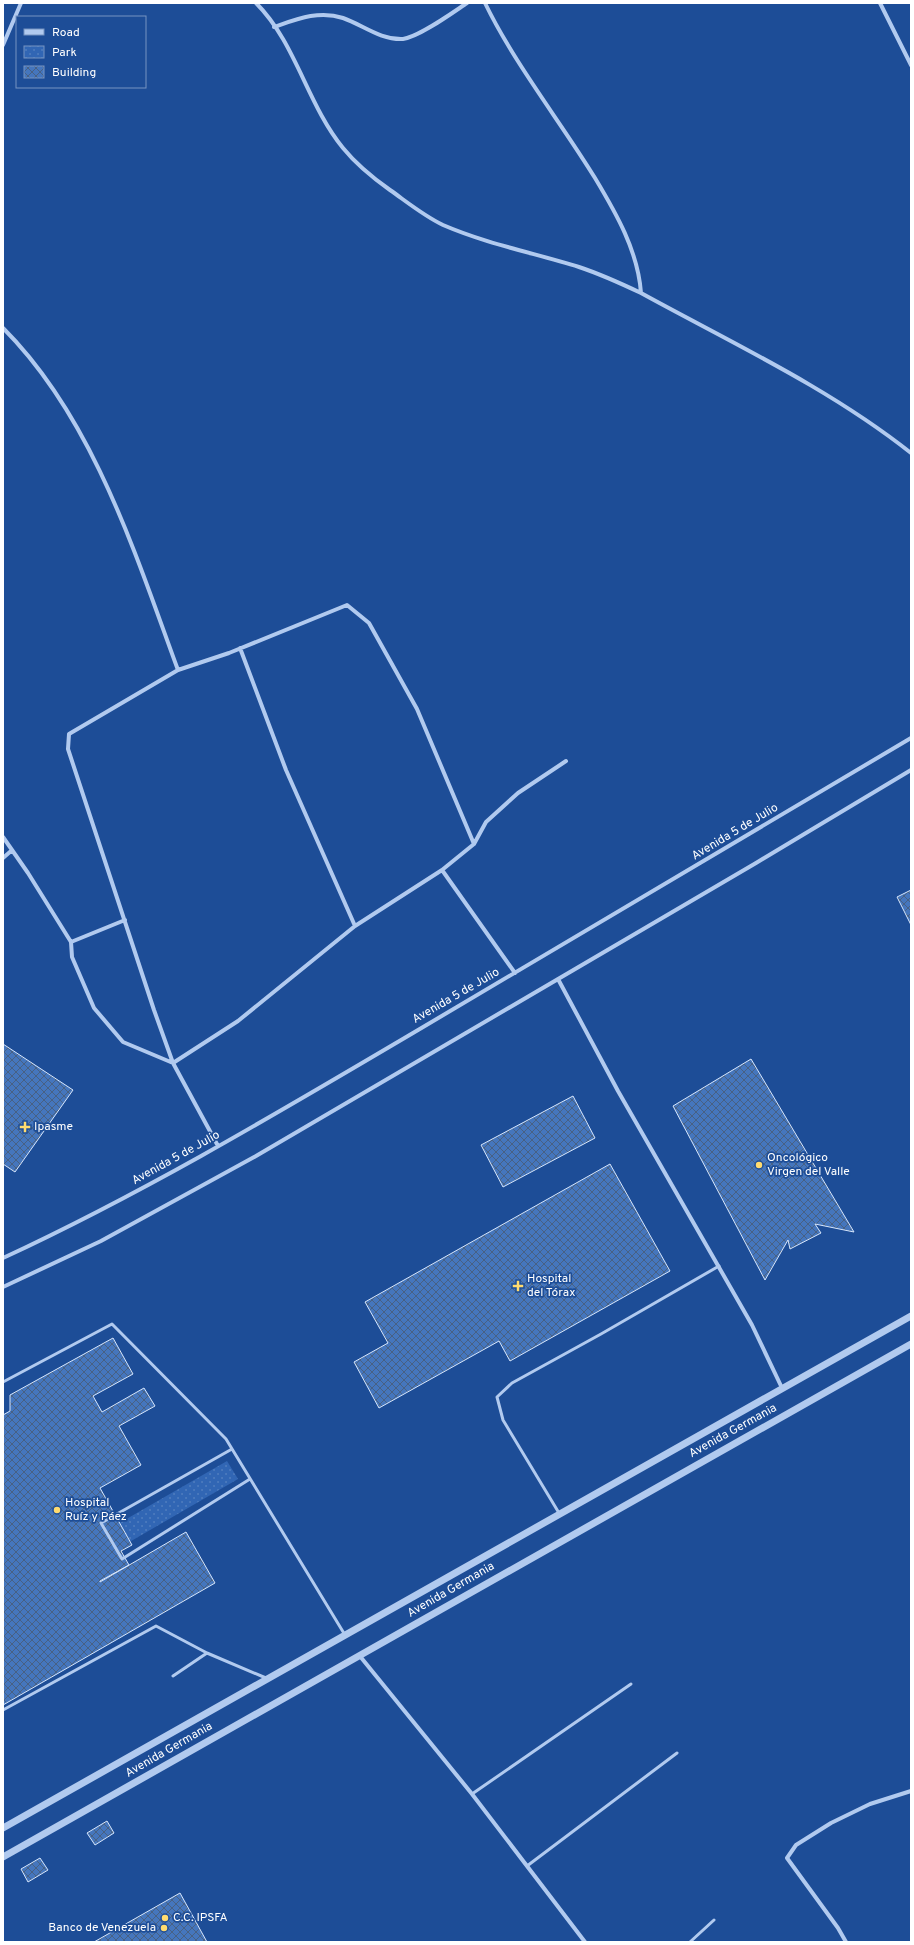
<svg xmlns="http://www.w3.org/2000/svg" width="914" height="1945" font-family="Overpass,sans-serif">
	<style>
		.park { fill: url(#park-dots) }
		.building { fill: url(#building-cross-hatch); stroke: #d7e6fb }
		.lines { fill: none; stroke-linecap: round; stroke-linejoin: round }
		.service { stroke: #b1caef; stroke-width: 3 }
		.minor { stroke: #b1caef; stroke-width: 4 }
		.tertiary { stroke: #b1caef; stroke-width: 7 }
		.poi-dot { fill: #ffdb6f; stroke: #1d4d97; stroke-width: 1.5 }
		.labels { text-anchor: middle; dominant-baseline: central; stroke-width: 3.5; stroke-linejoin: round; paint-order: stroke }
		.street-label { font-size: 12px; fill: #fff; stroke: #1d4d97 }
		.poi-label { font-size: 12px; fill: #fff; stroke: #1d4d97; text-anchor: start }
	</style>
	<defs>
		<pattern id="park-dots" width="8" height="8" patternUnits="userSpaceOnUse"><rect width="8" height="8" fill="#3166b4"/><path d="M2 2h.1M6 6h.1" fill="none" stroke="#507dbf" stroke-width="1.8" stroke-linecap="round"/></pattern>
		<pattern id="building-cross-hatch" width="8" height="8" patternUnits="userSpaceOnUse"><rect width="8" height="8" fill="#4576bd"/><path d="M0 0l8 8M0 8l8-8" fill="none" stroke="#486184"/></pattern>
	</defs>
	<rect width="100%" height="100%" fill="#1d4d97"/>
	<path class="park" d="M 227,1461 L 238,1479 L 126,1544 L 116,1525 Z"/>
	<path class="building" d="M 911,890 L 911,925 L 897,897 Z
		M 3,1044 L 73,1090 L 15,1172 L 3,1164 Z
		M 751,1059 L 854,1232 L 815,1224 L 821,1233 L 790,1249 L 788,1240 L 765,1280 L 673,1106 Z
		M 573,1096 L 595,1138 L 503,1187 L 481,1145 Z
		M 610,1164 L 670,1271 L 510,1361 L 499,1341 L 379,1408 L 354,1362 L 388,1343 L 365,1302 Z
		M 113,1338 L 133,1374 L 93,1396 L 102,1412 L 144,1388 L 155,1406 L 119,1426 L 141,1465 L 100,1488 L 132,1545 L 121,1551 L 129,1565 L 100,1581 L 100,1582 L 186,1532 L 215,1583 L 3,1705 L 3,1415 L 10,1411 L 10,1395 Z
		M 107,1821 L 114,1833 L 95,1845 L 87,1833 Z
		M 40,1858 L 48,1870 L 28,1882 L 21,1869 Z
		M 180,1893 L 207,1942 L 94,1942 Z"/>
	<g class="lines">
		<path class="service" d="M 3,1382 L 112,1324 L 226,1439 L 345,1635
			M 232,1449 L 101,1523 L 122,1559 L 250,1479
			M 559,1513 L 503,1420 L 497,1397 L 512,1383 L 601,1334 L 719,1266
			M 173,1676 L 207,1653
			M 3,1710 L 156,1626 L 207,1653 L 266,1678
			M 472,1794 L 631,1684
			M 527,1866 L 677,1753
			M 690,1942 L 714,1920"/>
		<path class="minor" d="M 256,3 C 296,43 307,104 343,148 C 356,164 373,178 390,190 C 407,202 424,216 443,225 C 487,244 534,253 579,267 C 600,274 620,283 641,293 C 732,343 829,388 911,453
			M 485,3 C 514,63 560,121 595,178 C 616,213 638,251 641,293
			M 880,3 L 911,65
			M 274,27 C 297,19 319,10 343,18 C 363,25 380,40 403,39 C 419,37 452,13 467,3
			M 3,45 L 21,3
			M 3,328 C 93,418 135,553 178,670
			M 240,648 L 286,770 L 355,926
			M 3,837 L 28,873 L 71,942 L 72,957 L 94,1008 L 123,1042 L 173,1063 L 238,1021 L 355,926 L 442,870 L 474,844 L 486,822 L 518,793 L 566,761
			M 3,858 L 11,851
			M 442,870 L 515,973
			M 71,942 L 125,920
			M 558,979 L 618,1091 L 752,1325 L 782,1388
			M 218,1146 L 173,1063 L 154,1010 L 68,749 L 69,734 L 178,670 L 229,653 L 347,605 L 369,623 L 417,709 L 474,844
			M 3,1258 C 145,1192 279,1112 413,1033 C 580,935 746,837 911,738
			M 3,1287 L 101,1241 L 256,1156 L 756,863 L 911,770
			M 359,1655 L 472,1794 L 585,1942
			M 846,1942 L 838,1928 L 787,1858 L 796,1845 L 831,1823 L 870,1804 L 911,1791"/>
		<path class="tertiary" d="M 3,1828 L 911,1316
			M 3,1857 L 911,1344"/>
	</g>
	<g class="poi-dot">
		<path d="M23 1121h4v4h4v4h-4v4h-4v-4h-4v-4h4z"/>
		<circle cx="759" cy="1165" r="4"/>
		<path d="M516 1280h4v4h4v4h-4v4h-4v-4h-4v-4h4z"/>
		<circle cx="57" cy="1510" r="4"/>
		<circle cx="165" cy="1918" r="4"/>
		<circle cx="164" cy="1928" r="4"/>
	</g>
	<g class="labels">
		<g class="street-label">
			<text transform="translate(735 832) rotate(-31)">Avenida 5 de Julio</text>
			<text transform="translate(456 996) rotate(-30)">Avenida 5 de Julio</text>
			<text transform="translate(176 1158) rotate(-29)">Avenida 5 de Julio</text>
			<text transform="translate(733 1431) rotate(-29)">Avenida Germania</text>
			<text transform="translate(451 1590) rotate(-30)">Avenida Germania</text>
			<text transform="translate(169 1750) rotate(-30)">Avenida Germania</text>
		</g>
		<g class="poi-label">
			<text x="34" y="1127">Ipasme</text>
			<text x="767" y="1158">Oncológico<tspan x="767" dy="14">Virgen del Valle</tspan></text>
			<text x="527" y="1279">Hospital<tspan x="527" dy="14">del Tórax</tspan></text>
			<text x="65" y="1503">Hospital<tspan x="65" dy="14">Ruíz y Páez</tspan></text>
			<text x="173" y="1918">C.C. IPSFA</text>
			<text x="156" y="1928" text-anchor="end">Banco de Venezuela</text>
		</g>
	</g>
	<rect width="914" height="1945" fill="none" stroke="#ffffff" stroke-width="8"/>
	<rect x="16" y="16" width="130" height="72" fill="#1d4d97" stroke="#7794c1"/>
	<rect x="24" y="29" width="20" height="6" fill="#b1caef" stroke="#7794c1"/>
	<text x="52" y="36" font-size="12" fill="#ffffff">Road</text>
	<rect x="24" y="46" width="20" height="12" fill="url(#park-dots)" stroke="#7794c1"/>
	<text x="52" y="56" font-size="12" fill="#ffffff">Park</text>
	<rect x="24" y="66" width="20" height="12" fill="url(#building-cross-hatch)" stroke="#7794c1"/>
	<text x="52" y="76" font-size="12" fill="#ffffff">Building</text>
</svg>
